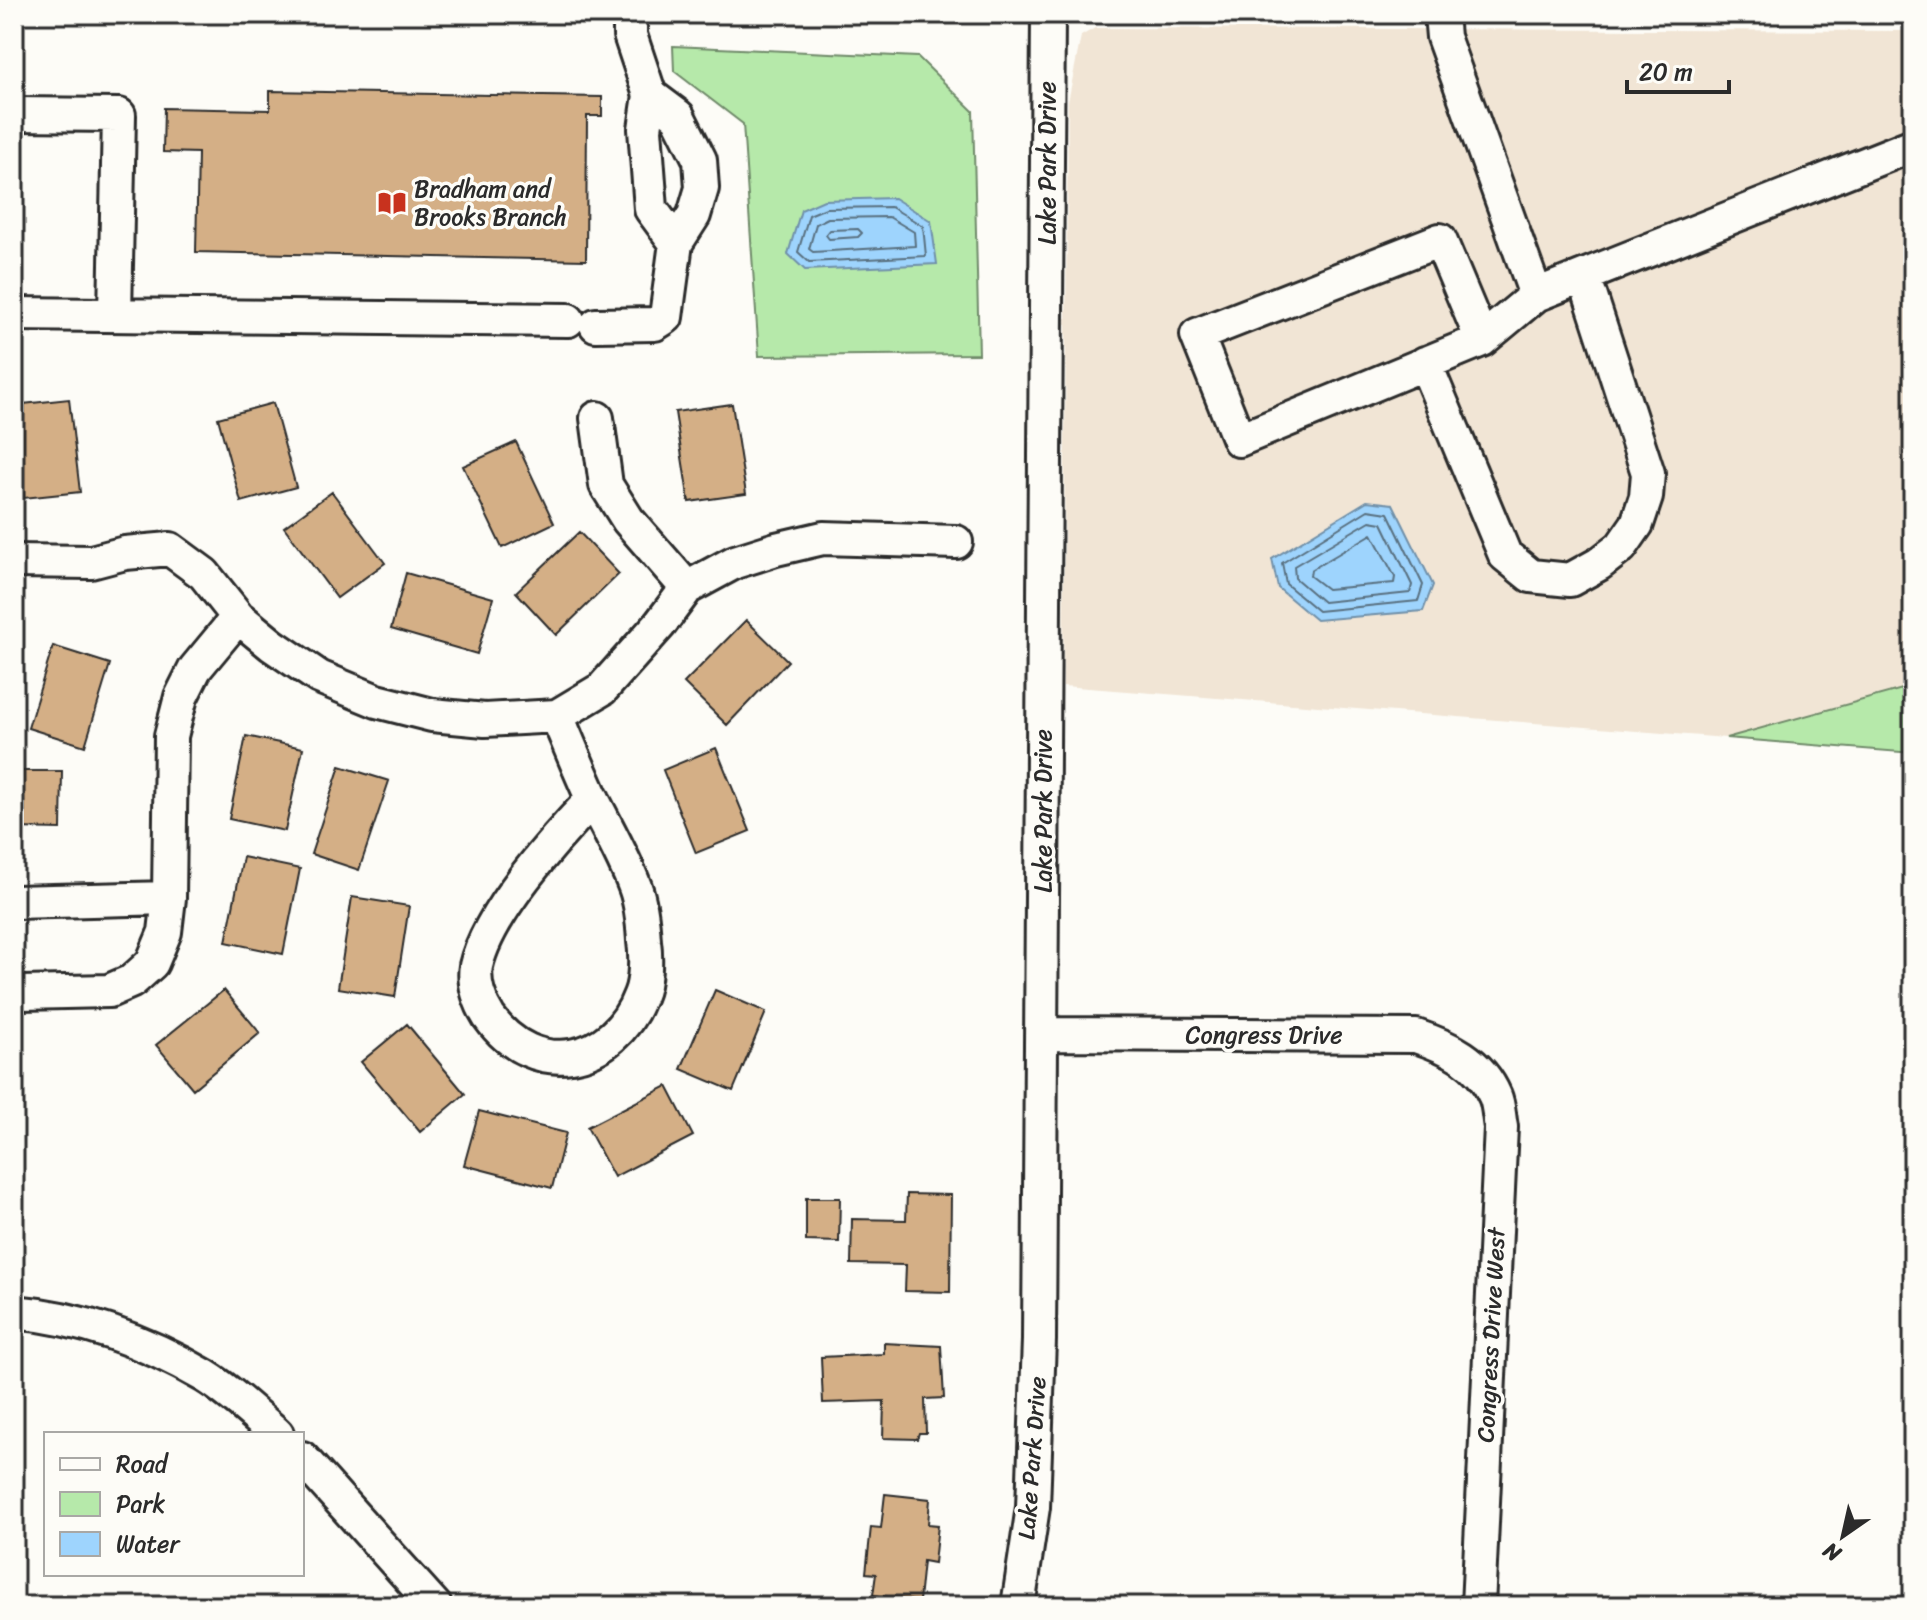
<svg xmlns="http://www.w3.org/2000/svg" width="1927" height="1620" font-family="Sriracha,sans-serif">
	<style>
		.built { fill: #f1e5d5 }
		.green { fill: #b6e9aa; stroke: #708a6a; stroke-width: 2 }
		.water { fill: #9ed4fd; stroke: #7090a9; stroke-width: 2 }
		.lines { fill: none; stroke-linecap: round; stroke-linejoin: round }
		.shore { stroke: #596f7f; stroke-width: 2 }
		.building { fill: #d4af86; stroke: #2b2b2b; stroke-width: 2 }
		.minor-casing { stroke: #2b2b2b; stroke-width: 38 }
		.minor { stroke: #fdfcf7; stroke-width: 32 }
		.labels { text-anchor: middle; dominant-baseline: central; stroke-width: 7; stroke-linejoin: round; paint-order: stroke }
		.street-label { font-size: 24px; fill: #2b2b2b; stroke: #fdfcf7 }
		.poi-label { font-size: 24px; fill: #2b2b2b; stroke: #fdfcf7; text-anchor: start }
	</style>
	<rect width="100%" height="100%" fill="#fdfcf7"/>
	<filter id="ink" filterUnits="userSpaceOnUse"><feTurbulence type="fractalNoise" baseFrequency=".0125" numOctaves="2"/><feDisplacementMap in="SourceGraphic" scale="16" xChannelSelector="R" yChannelSelector="G"/><feConvolveMatrix kernelMatrix="1 2 1 2 8 2 1 2 1" color-interpolation-filters="sRGB"/></filter>
	<g filter="url(#ink)">
		<path class="built" d="M 1095,28 L 1913,31 L 1913,686 L 1726,738 L 1063,686 L 1068,102 L 1081,36 Z"/>
		<path class="green" d="M 673,46 L 918,57 L 973,111 L 979,354 L 759,356 L 743,124 L 674,71 Z
			M 1913,686 L 1913,753 L 1726,738 Z"/>
		<path class="water" d="M 894,198 L 931,221 L 937,264 L 805,270 L 788,254 L 801,210 L 824,200 Z
			M 1367,501 L 1393,504 L 1433,585 L 1423,611 L 1316,620 L 1278,588 L 1272,559 Z"/>
		<g class="lines">
			<path class="shore" d="M 891,207 L 923,226 L 926,256 L 809,262 L 798,252 L 809,215 L 826,208 Z
				M 889,217 L 914,232 L 915,246 L 813,252 L 809,249 L 816,224 L 828,218 Z
				M 858,229 L 862,233 L 858,237 L 829,239 L 826,235 L 830,230 Z
				M 1368,510 L 1388,513 L 1423,585 L 1418,601 L 1318,611 L 1286,584 L 1282,563 Z
				M 1370,521 L 1382,523 L 1412,585 L 1410,593 L 1323,602 L 1295,578 L 1294,566 Z
				M 1372,534 L 1395,577 L 1394,583 L 1327,589 L 1310,576 L 1311,570 Z"/>
		</g>
		<path class="building" d="M 270,91 L 602,97 L 602,116 L 587,116 L 586,260 L 196,252 L 198,153 L 163,152 L 164,108 L 270,110 Z
			M 69,399 L 80,492 L 24,498 L 14,405 Z
			M 273,403 L 296,487 L 241,502 L 218,418 Z
			M 732,404 L 746,494 L 689,502 L 675,412 Z
			M 516,442 L 554,523 L 502,548 L 463,466 Z
			M 332,492 L 385,563 L 337,598 L 284,527 Z
			M 579,532 L 619,574 L 556,635 L 516,592 Z
			M 406,573 L 493,598 L 477,654 L 391,629 Z
			M 746,620 L 788,661 L 727,725 L 684,683 Z
			M 53,646 L 110,664 L 85,746 L 28,728 Z
			M 246,736 L 303,748 L 285,831 L 229,819 Z
			M 716,748 L 750,831 L 696,853 L 663,770 Z
			M 340,766 L 389,781 L 359,870 L 311,854 Z
			M 14,771 L 62,771 L 61,829 L 14,828 Z
			M 243,857 L 300,869 L 283,954 L 226,942 Z
			M 352,897 L 409,906 L 395,997 L 338,988 Z
			M 224,990 L 260,1033 L 193,1089 L 156,1045 Z
			M 715,990 L 766,1012 L 733,1091 L 681,1069 Z
			M 407,1024 L 465,1094 L 420,1132 L 361,1062 Z
			M 667,1086 L 693,1136 L 614,1177 L 587,1127 Z
			M 479,1111 L 566,1133 L 552,1188 L 464,1165 Z
			M 907,1194 L 951,1195 L 950,1292 L 905,1291 L 906,1265 L 851,1264 L 852,1219 L 906,1220 Z
			M 806,1198 L 840,1198 L 839,1242 L 806,1241 Z
			M 884,1343 L 941,1346 L 944,1398 L 925,1399 L 926,1433 L 919,1433 L 917,1439 L 883,1438 L 884,1401 L 823,1403 L 821,1357 L 884,1354 Z
			M 885,1494 L 930,1499 L 928,1524 L 938,1525 L 934,1563 L 923,1561 L 919,1601 L 873,1595 L 876,1574 L 866,1573 L 871,1527 L 881,1528 Z"/>
		<g class="lines">
			<defs>
				<path id="minor" d="M 1441,14 L 1443,37 L 1536,295 L 1913,145
					M 650,95 L 678,116 L 700,160 L 702,188 L 694,215 L 676,243
					M 14,114 L 119,115 L 115,315
					M 14,314 L 568,320
					M 596,325 L 655,324 L 666,317 L 676,243 L 651,209 L 645,129 L 650,95 L 630,35 L 630,14
					M 1482,340 L 1440,240 L 1197,335 L 1239,440 L 1482,340 L 1536,295
					M 1425,363 L 1505,555 L 1531,576 L 1570,580 L 1599,564 L 1621,547 L 1637,524 L 1646,497 L 1648,473 L 1584,276
					M 597,418 L 606,485 L 628,520 L 687,588
					M 14,561 L 91,562 L 125,553 L 170,549 L 204,574 L 238,617 L 195,669 L 181,697 L 171,736 L 169,898 L 165,932 L 152,963 L 132,981 L 109,991 L 22,993 L 14,990
					M 238,617 L 272,645 L 319,677 L 377,701 L 432,715 L 485,720 L 557,716 L 602,689 L 660,624 L 687,588 L 735,562 L 776,549 L 823,538 L 956,542
					M 557,716 C 569,744 580,772 593,800 C 607,828 624,857 635,887 C 641,903 643,924 644,941 C 646,955 646,981 640,995 C 614,1065 534,1080 489,1017 C 480,1003 473,983 476,966 C 488,913 555,838 593,799
					M 14,902 L 169,898
					M 1041,1034 L 1416,1036 C 1449,1047 1480,1061 1495,1096 C 1499,1105 1499,1118 1501,1127 L 1478,1606
					M 14,1312 C 81,1318 147,1342 205,1376 C 231,1392 254,1414 277,1434
					M 302,1458 L 435,1606
					M 1018,1606 L 1033,1507 L 1039,1340 L 1048,14"/>
			</defs>
			<use href="#minor" class="minor-casing"/>
			<use href="#minor" class="minor"/>
		</g>
	</g>
	<defs>
		<symbol id="library-bare" viewBox="-9 -9 18 18"><path d="M-6-4Q-3-5.5-.7-3.5V5Q-3 3-6 4ZM6-4Q3-5.5 .7-3.5V5Q3 3 6 4Z" fill="#c8321e" stroke="#fdfcf7" stroke-width="2.5" paint-order="stroke"/></symbol>
	</defs>
	<g fill-rule="evenodd">
		<use href="#library-bare" x="372" y="183" width="40" height="40"/>
	</g>
	<g class="labels">
		<g class="street-label">
			<text transform="translate(1047 163) rotate(-90)">Lake Park Drive</text>
			<text transform="translate(1043 811) rotate(-90)">Lake Park Drive</text>
			<text x="1264" y="1035">Congress Drive</text>
			<text transform="translate(1491 1335) rotate(-87)">Congress Drive West</text>
			<text transform="translate(1032 1458) rotate(-86)">Lake Park Drive</text>
		</g>
		<g class="poi-label">
			<text x="414" y="189">Bradham and<tspan x="414" dy="28">Brooks Branch</tspan></text>
		</g>
	</g>
	<rect width="1927" height="1620" fill="none" stroke="#fdfcf7" stroke-width="48"/>
	<rect x="24" y="24" width="1879" height="1572" fill="none" stroke="#2b2b2b" stroke-width="3" filter="url(#ink)"/>
	<rect x="44" y="1432" width="260" height="144" fill="#fdfcf7" stroke="#a9a8a5" stroke-width="2"/>
	<rect x="60" y="1458" width="40" height="12" fill="#fdfcf7" stroke="#a9a8a5" stroke-width="2"/>
	<text x="116" y="1472" font-size="24" fill="#2b2b2b">Road</text>
	<rect x="60" y="1492" width="40" height="24" fill="#b6e9aa" stroke="#a9a8a5" stroke-width="2"/>
	<text x="116" y="1512" font-size="24" fill="#2b2b2b">Park</text>
	<rect x="60" y="1532" width="40" height="24" fill="#9ed4fd" stroke="#a9a8a5" stroke-width="2"/>
	<text x="116" y="1552" font-size="24" fill="#2b2b2b">Water</text>
	<g transform="translate(1843 1536) rotate(214)" stroke="#fdfcf7" stroke-width="6" paint-order="stroke">
	<path d="M0-6L14 30L0 20L-14 30Z" fill="#2b2b2b"/>
	<text y="-12" font-size="22" font-weight="bold" text-anchor="middle" fill="#2b2b2b">N</text>
	</g>
	<path d="M1627 80v12h102v-12" fill="none" stroke="#2b2b2b" stroke-width="4"/>
	<text x="1639" y="80" font-size="24" fill="#2b2b2b" stroke="#fdfcf7" stroke-width="6" paint-order="stroke">20 m</text>
</svg>
